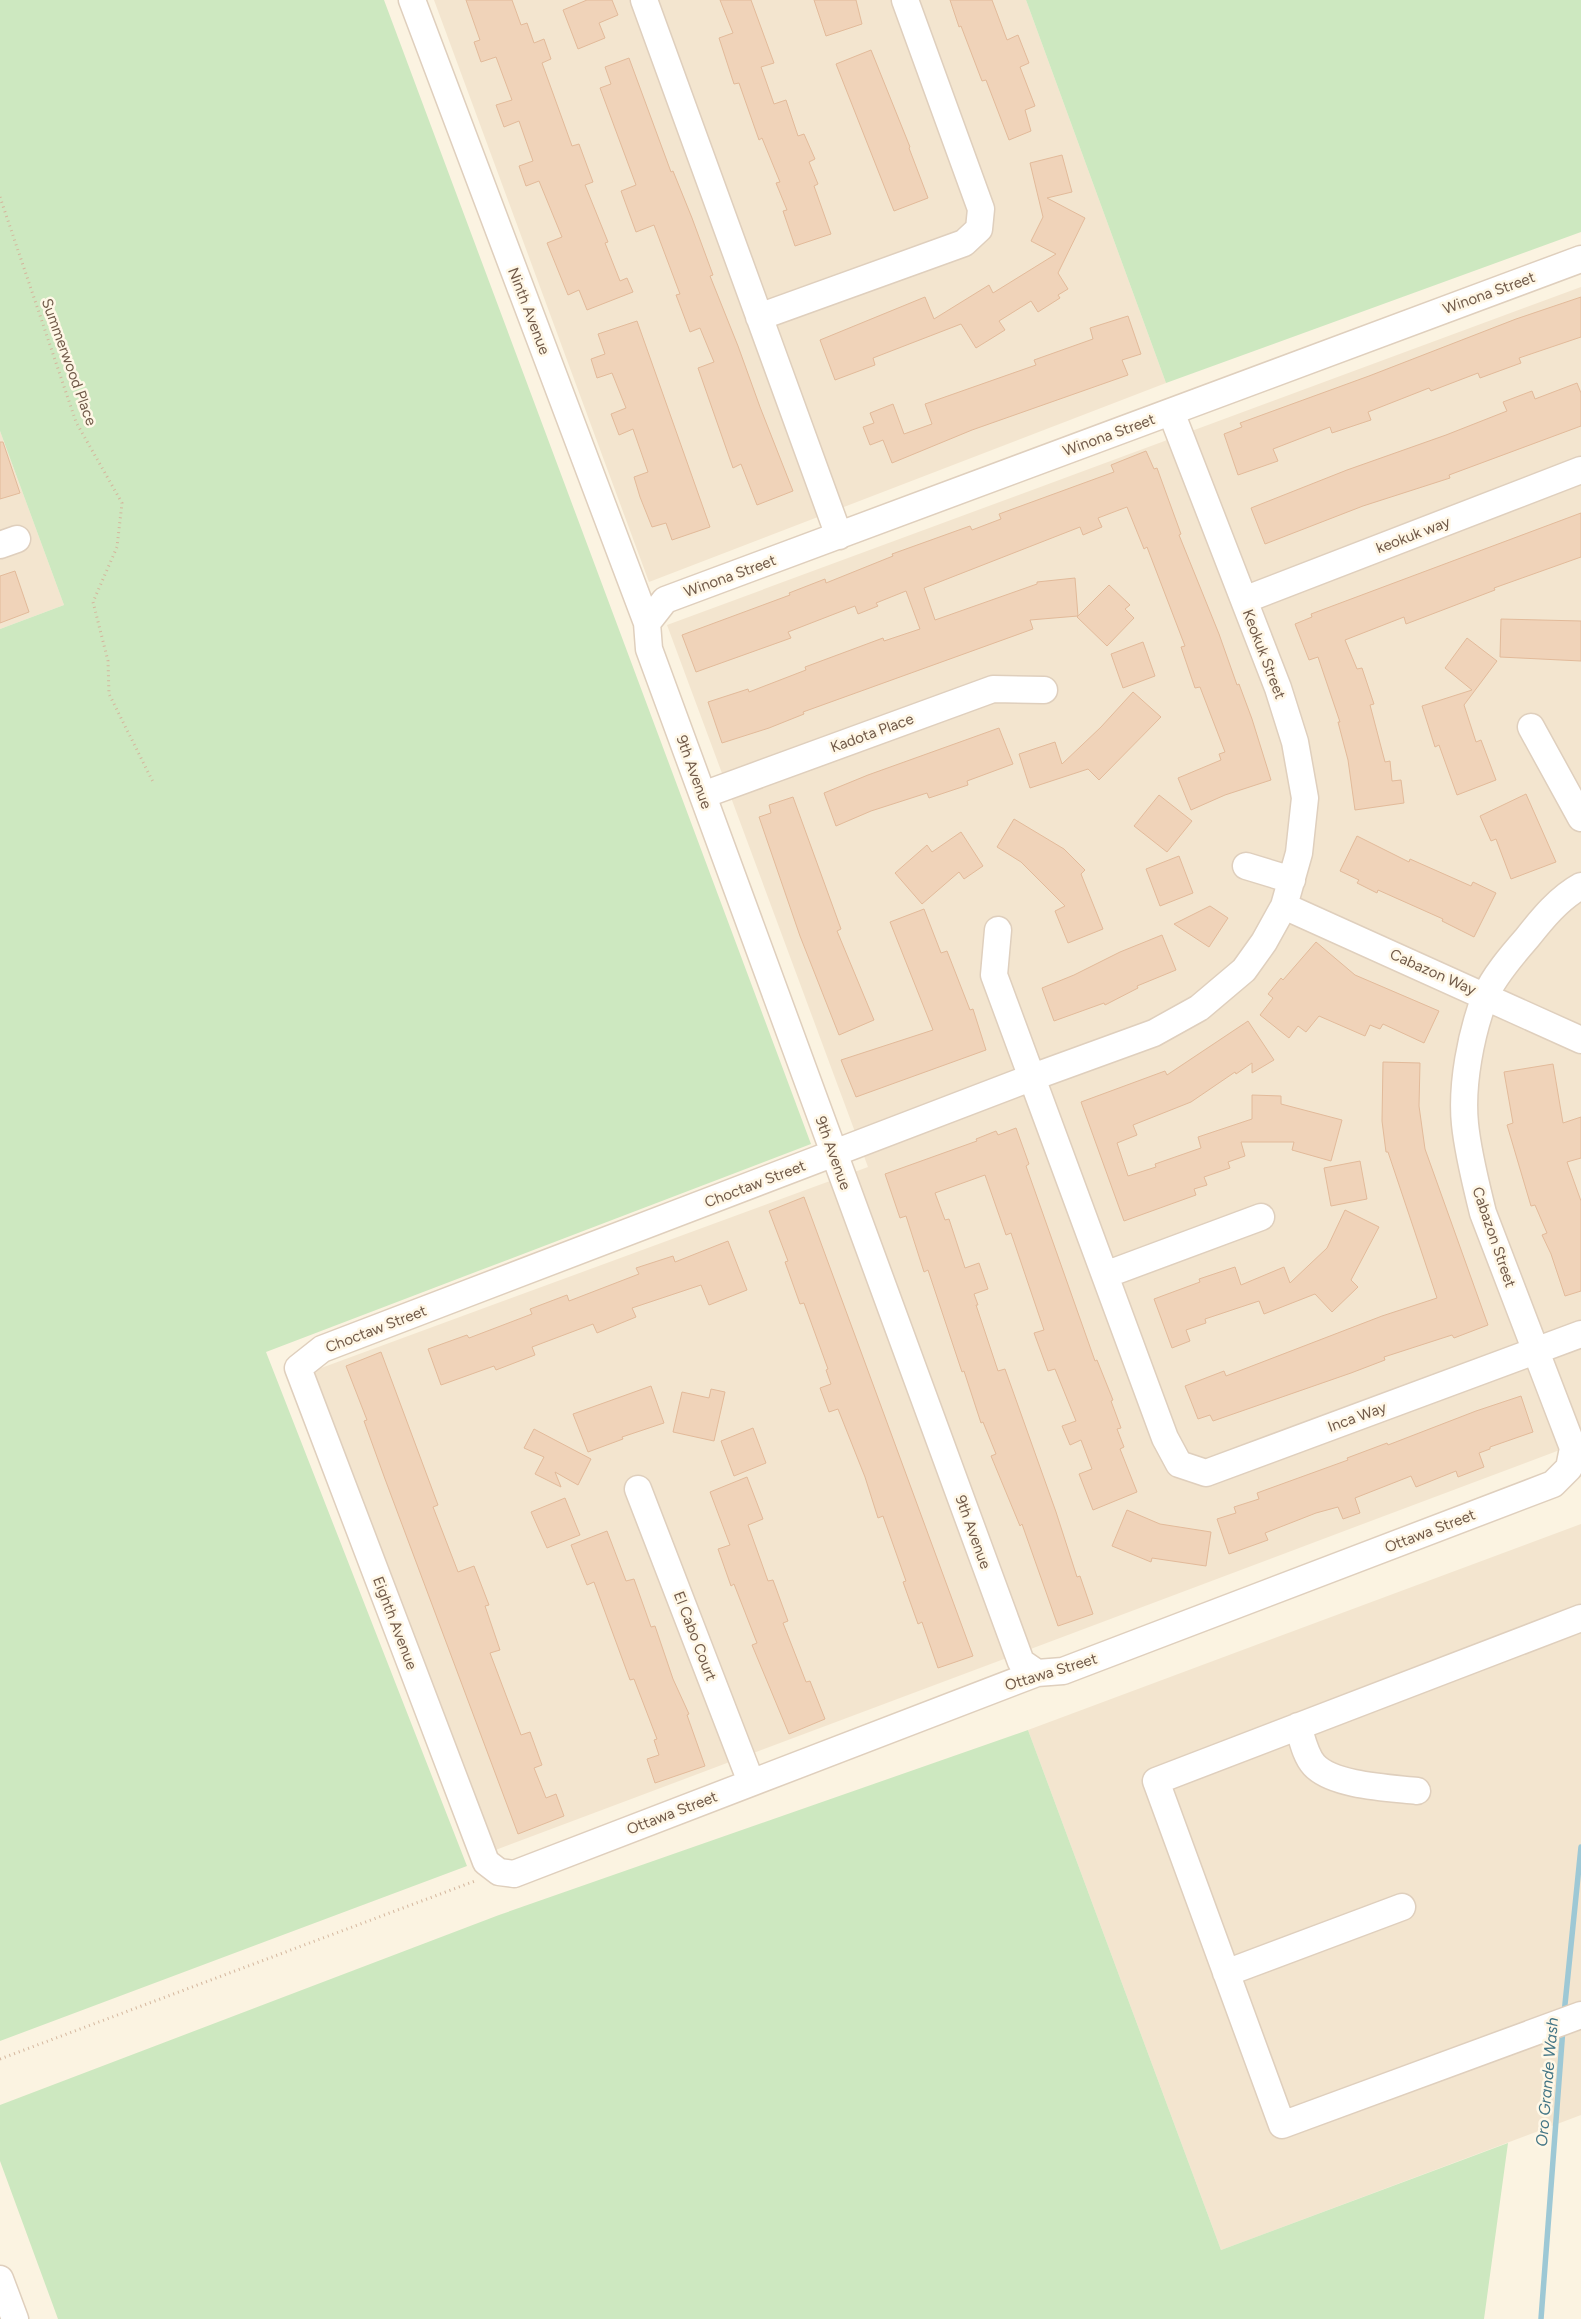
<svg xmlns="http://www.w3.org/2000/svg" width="1581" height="2319" font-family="Figtree,sans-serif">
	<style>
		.residential { fill: #f3e5cf }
		.green { fill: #cde8c0 }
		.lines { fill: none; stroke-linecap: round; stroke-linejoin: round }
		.stream { stroke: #9dc8d5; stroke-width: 5.5 }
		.building { fill: #f0d3b9; stroke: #e2ba9a }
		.minor-casing { stroke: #dfcfbd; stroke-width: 29 }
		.path { stroke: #d4b69d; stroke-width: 3; stroke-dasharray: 1 4; stroke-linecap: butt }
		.minor { stroke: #fff; stroke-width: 26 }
		.labels { text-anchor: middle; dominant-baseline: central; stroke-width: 5; stroke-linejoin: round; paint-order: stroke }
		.street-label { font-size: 15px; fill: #715a49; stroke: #fff7e6 }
		.water-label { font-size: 16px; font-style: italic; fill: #437585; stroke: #fff7e6 }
	</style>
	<rect width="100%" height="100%" fill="#fbf3e1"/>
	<path class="residential" d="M 434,0 L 1026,0 L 1166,383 L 649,582 Z
		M 1581,287 L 1581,1442 L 477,1857 L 313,1371 L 868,1167 L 667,625 Z
		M 0,431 L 64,605 L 0,629 Z
		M 1581,1524 L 1581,2115 L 1221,2250 L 1028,1730 Z"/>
	<path class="green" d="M 0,0 L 384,0 L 811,1144 L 266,1352 L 467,1866 L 0,2041 L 0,629 L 64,605 L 0,431 Z
		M 1026,0 L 1581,0 L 1581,232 L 1166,383 Z
		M 1028,1730 L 1221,2250 L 1508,2143 L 1484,2319 L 58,2319 L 0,2161 L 0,2105 L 499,1915 Z"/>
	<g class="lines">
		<path class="stream" d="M 1564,2014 L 1581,1847
			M 1541,2319 L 1563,2028"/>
	</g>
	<path class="building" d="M 466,0 L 512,0 L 521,25 L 527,23 L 534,43 L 544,39 L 551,59 L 542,63 L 572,146 L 579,144 L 593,182 L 585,185 L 608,242 L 605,243 L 620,281 L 627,278 L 633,292 L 587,310 L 579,290 L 568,295 L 547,243 L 562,237 L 539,181 L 526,186 L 519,166 L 533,161 L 519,121 L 504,127 L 496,105 L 512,100 L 496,57 L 481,62 L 474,42 L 480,40 Z
		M 587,0 L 612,0 L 618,15 L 599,23 L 605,38 L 578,49 L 563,10 Z
		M 720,0 L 751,0 L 774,63 L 761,67 L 774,104 L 786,100 L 798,136 L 804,134 L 815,159 L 809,162 L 818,184 L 814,186 L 831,234 L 795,246 L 783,211 L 787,210 L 776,183 L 780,182 L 762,138 L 759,140 L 739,83 L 734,84 L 719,38 L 733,33 Z
		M 814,0 L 856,0 L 862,24 L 826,36 Z
		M 950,0 L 992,0 L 1007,40 L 1018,35 L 1029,63 L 1020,67 L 1035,106 L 1025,110 L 1031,131 L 1009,140 L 986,80 L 982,81 L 961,26 L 959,27 Z
		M 871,50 L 910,147 L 909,148 L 928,198 L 894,211 L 836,64 Z
		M 629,58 L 671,172 L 673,171 L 692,218 L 713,275 L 710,276 L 738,346 L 760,407 L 793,491 L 757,505 L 741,464 L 733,468 L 698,368 L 714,362 L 700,328 L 690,332 L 676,295 L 680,294 L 654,225 L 636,232 L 621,191 L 636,185 L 600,88 L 611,84 L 605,67 Z
		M 1062,155 L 1072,192 L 1047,198 L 1085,218 L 1058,273 L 1068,289 L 1058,295 L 1060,298 L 1038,312 L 1031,301 L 999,321 L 1005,330 L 976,348 L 961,324 L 873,358 L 875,365 L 835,380 L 820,340 L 925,297 L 934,319 L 989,285 L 993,293 L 1056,254 L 1031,241 L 1043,217 L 1030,163 Z
		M 1581,297 L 1581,337 L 1519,358 L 1521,363 L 1480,378 L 1478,373 L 1431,391 L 1429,388 L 1368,412 L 1371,420 L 1332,433 L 1330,427 L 1273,449 L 1278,461 L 1238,475 L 1224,434 L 1242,427 L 1240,423 L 1369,376 L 1516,319 Z
		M 1128,316 L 1141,354 L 1122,360 L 1128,375 L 972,430 L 892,463 L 883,440 L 870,445 L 863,427 L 874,423 L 870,413 L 893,404 L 904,434 L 932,424 L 925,404 L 1036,365 L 1034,360 L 1093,339 L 1090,328 Z
		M 637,321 L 710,527 L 672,540 L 666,523 L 652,527 L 640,497 L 634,477 L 648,472 L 633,429 L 619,435 L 611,414 L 626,408 L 612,373 L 597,378 L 591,359 L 605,354 L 598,334 Z
		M 1577,383 L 1581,393 L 1581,426 L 1449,475 L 1450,478 L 1363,506 L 1265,544 L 1251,508 L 1347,470 L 1446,435 L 1507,411 L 1503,402 L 1532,391 L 1535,399 Z
		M 0,442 L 3,442 L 20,493 L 0,499 Z
		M 1146,451 L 1154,469 L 1157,468 L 1181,534 L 1179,535 L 1219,634 L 1237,685 L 1239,684 L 1252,719 L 1271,780 L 1225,795 L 1191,810 L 1178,778 L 1221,760 L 1219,754 L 1225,752 L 1200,687 L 1195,688 L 1181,647 L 1185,646 L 1147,547 L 1144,549 L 1127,507 L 1098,518 L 1102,527 L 1083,535 L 1080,527 L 924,588 L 935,620 L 1037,584 L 1037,582 L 1075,578 L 1078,616 L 1030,620 L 1033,629 L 803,712 L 804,714 L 769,728 L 722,743 L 708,702 L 748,689 L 749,692 L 806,670 L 805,667 L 883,638 L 884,641 L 920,629 L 906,591 L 876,603 L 878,606 L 858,614 L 855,606 L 788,632 L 791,638 L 696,672 L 682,635 L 790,595 L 789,593 L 825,579 L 826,583 L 893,556 L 892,554 L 970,526 L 972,530 L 1001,519 L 999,514 L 1114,472 L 1111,465 Z
		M 1581,513 L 1581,557 L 1494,588 L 1495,590 L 1406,624 L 1404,617 L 1345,640 L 1357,669 L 1362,668 L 1374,704 L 1370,705 L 1385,762 L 1390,761 L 1392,781 L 1401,780 L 1404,803 L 1355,810 L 1348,760 L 1338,722 L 1340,722 L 1318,657 L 1309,660 L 1295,624 L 1312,617 L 1311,614 Z
		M 15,571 L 29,612 L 0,623 L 0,576 Z
		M 1109,585 L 1130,605 L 1125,609 L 1134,618 L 1107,646 L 1077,617 Z
		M 1501,619 L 1581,621 L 1581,661 L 1500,657 Z
		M 1467,638 L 1497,661 L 1464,705 L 1476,742 L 1481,740 L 1496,780 L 1457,795 L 1439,745 L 1435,747 L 1422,706 L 1472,690 L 1445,668 Z
		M 1143,642 L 1155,676 L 1123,688 L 1111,654 Z
		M 1133,692 L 1161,717 L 1099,780 L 1088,769 L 1030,788 L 1019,754 L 1055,742 L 1062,764 L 1101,727 Z
		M 999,728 L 1013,764 L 967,781 L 968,785 L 929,798 L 927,793 L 871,811 L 836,826 L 824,793 L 868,775 Z
		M 1526,794 L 1556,862 L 1511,879 L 1496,839 L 1491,841 L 1480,816 Z
		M 1159,795 L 1192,821 L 1167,852 L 1134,826 Z
		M 793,797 L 841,929 L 837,931 L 874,1020 L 839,1035 L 800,936 L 759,817 L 771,813 L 769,805 Z
		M 1014,819 L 1064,849 L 1085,870 L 1081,874 L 1103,929 L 1068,943 L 1055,911 L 1065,906 L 1021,862 L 997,847 Z
		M 961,832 L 983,866 L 964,879 L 959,872 L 922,904 L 895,873 L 927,845 L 932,852 Z
		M 1357,836 L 1409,862 L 1410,859 L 1471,886 L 1473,882 L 1496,893 L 1474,937 L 1442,921 L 1443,919 L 1378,890 L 1377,893 L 1357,883 L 1359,880 L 1340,871 Z
		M 1179,856 L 1193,893 L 1160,906 L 1146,869 Z
		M 1210,906 L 1228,918 L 1209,947 L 1174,924 Z
		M 924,909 L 941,953 L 947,951 L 970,1010 L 973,1009 L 986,1050 L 856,1097 L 841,1060 L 933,1030 L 890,922 Z
		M 1162,935 L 1176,970 L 1137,986 L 1138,988 L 1105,1005 L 1104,1003 L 1054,1021 L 1042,988 L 1074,975 L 1120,952 Z
		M 1316,942 L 1355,975 L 1439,1011 L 1424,1043 L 1383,1024 L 1380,1029 L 1370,1025 L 1365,1036 L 1319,1016 L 1306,1032 L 1298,1026 L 1289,1038 L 1260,1015 L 1273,998 L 1268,994 L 1281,978 L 1283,980 Z
		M 1248,1021 L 1274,1060 L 1252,1073 L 1252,1063 L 1236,1074 L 1235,1072 L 1191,1102 L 1133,1125 L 1137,1135 L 1117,1143 L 1128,1176 L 1156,1167 L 1155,1164 L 1201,1148 L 1198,1137 L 1252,1119 L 1252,1095 L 1281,1096 L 1281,1104 L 1342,1120 L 1331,1161 L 1292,1150 L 1294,1142 L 1241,1142 L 1245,1156 L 1228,1162 L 1230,1168 L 1204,1177 L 1207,1185 L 1194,1189 L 1196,1195 L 1124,1221 L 1081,1102 L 1165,1071 L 1167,1075 Z
		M 1383,1062 L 1420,1063 L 1419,1106 L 1425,1149 L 1488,1325 L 1454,1338 L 1452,1335 L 1384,1357 L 1385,1360 L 1351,1373 L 1213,1421 L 1210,1415 L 1198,1419 L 1185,1386 L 1224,1371 L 1226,1376 L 1382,1316 L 1437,1298 L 1388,1152 L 1386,1152 L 1382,1121 Z
		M 1553,1064 L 1563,1123 L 1581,1117 L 1581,1158 L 1567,1162 L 1581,1201 L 1581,1291 L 1565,1296 L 1551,1254 L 1542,1235 L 1547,1233 L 1535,1205 L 1531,1206 L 1507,1125 L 1513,1123 L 1504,1072 Z
		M 1016,1128 L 1029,1164 L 1026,1166 L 1095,1361 L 1097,1360 L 1113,1400 L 1111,1401 L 1121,1428 L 1117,1429 L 1124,1447 L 1120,1449 L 1137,1492 L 1093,1510 L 1079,1474 L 1092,1469 L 1081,1440 L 1070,1445 L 1062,1426 L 1076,1421 L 1055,1369 L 1048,1371 L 1034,1333 L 1044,1330 L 1011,1233 L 1006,1235 L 985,1175 L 935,1193 L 945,1220 L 949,1219 L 965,1268 L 979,1263 L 988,1289 L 974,1294 L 978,1305 L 976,1305 L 998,1371 L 1005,1369 L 1056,1512 L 1077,1577 L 1080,1576 L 1093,1614 L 1058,1626 L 1022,1524 L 1020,1526 L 991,1456 L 996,1454 L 983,1422 L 981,1423 L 964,1371 L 962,1372 L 928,1270 L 924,1272 L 906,1216 L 900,1218 L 885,1174 L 977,1141 L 976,1139 L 996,1131 L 998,1135 Z
		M 1360,1161 L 1367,1199 L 1331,1206 L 1324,1168 Z
		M 804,1197 L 973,1656 L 938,1668 L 922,1622 L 918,1624 L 903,1582 L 906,1581 L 883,1516 L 878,1518 L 865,1477 L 838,1409 L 829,1412 L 820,1388 L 831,1384 L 826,1370 L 828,1369 L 804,1303 L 800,1304 L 785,1262 L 788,1261 L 769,1211 Z
		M 1345,1210 L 1379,1227 L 1351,1280 L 1358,1287 L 1332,1312 L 1315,1294 L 1264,1314 L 1259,1301 L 1205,1319 L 1206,1323 L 1186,1330 L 1190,1341 L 1172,1348 L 1154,1299 L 1200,1282 L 1199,1279 L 1235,1267 L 1241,1285 L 1284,1267 L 1290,1283 L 1327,1248 Z
		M 728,1241 L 747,1290 L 709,1305 L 701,1285 L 632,1308 L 636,1317 L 597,1333 L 593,1324 L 532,1347 L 535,1355 L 496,1370 L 494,1366 L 441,1385 L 428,1349 L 467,1335 L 469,1338 L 532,1314 L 530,1309 L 567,1295 L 569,1301 L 639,1274 L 636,1268 L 673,1256 L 675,1262 Z
		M 381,1352 L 438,1505 L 433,1507 L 458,1572 L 474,1566 L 489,1605 L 485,1606 L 500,1650 L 490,1653 L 521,1735 L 530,1732 L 542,1765 L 534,1768 L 546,1798 L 556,1794 L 564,1816 L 518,1834 L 385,1479 L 364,1421 L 367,1420 L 346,1366 Z
		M 651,1386 L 664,1423 L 622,1437 L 623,1439 L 588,1452 L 573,1414 Z
		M 711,1389 L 725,1392 L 714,1441 L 673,1432 L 682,1392 L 709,1398 Z
		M 1521,1396 L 1533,1432 L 1490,1447 L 1490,1449 L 1479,1453 L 1484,1467 L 1458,1477 L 1456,1471 L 1416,1487 L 1411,1476 L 1355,1498 L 1360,1513 L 1343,1519 L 1338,1507 L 1316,1513 L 1265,1533 L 1268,1540 L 1229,1554 L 1217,1519 L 1236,1513 L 1234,1507 L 1259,1499 L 1257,1493 L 1348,1460 L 1347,1458 L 1387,1443 L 1388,1445 L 1476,1411 Z
		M 753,1428 L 766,1463 L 734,1476 L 721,1441 Z
		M 534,1429 L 591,1459 L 578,1485 L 555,1472 L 561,1487 L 535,1474 L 544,1457 L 524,1448 Z
		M 747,1477 L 763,1519 L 748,1525 L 768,1581 L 773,1580 L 788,1621 L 783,1623 L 806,1682 L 810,1681 L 825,1719 L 789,1734 L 752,1645 L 757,1643 L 734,1584 L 731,1586 L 718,1549 L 730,1545 L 710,1492 Z
		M 565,1498 L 580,1535 L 547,1548 L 531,1512 Z
		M 1127,1510 L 1160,1524 L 1211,1532 L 1206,1566 L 1152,1558 L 1151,1562 L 1112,1546 Z
		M 607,1531 L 626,1581 L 634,1579 L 651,1627 L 655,1626 L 673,1679 L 689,1714 L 687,1715 L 705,1766 L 655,1783 L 647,1759 L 659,1755 L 654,1740 L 657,1739 L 634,1679 L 630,1680 L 594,1582 L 587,1585 L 571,1545 Z"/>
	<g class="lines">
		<defs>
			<path id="minor" d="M 412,0 L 647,623 L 649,649 L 1021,1662 L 1037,1673
				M 644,0 L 839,536
				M 759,317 L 964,243 L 979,229 L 981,209 L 905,0
				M 1171,412 L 1278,688 L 1295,742 L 1305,798 L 1299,853 L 1284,906 L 1264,942 L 1244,970 L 1199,1008 L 1154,1033 L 1033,1077 L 322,1349 L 298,1368 L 486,1862 L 499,1872 L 514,1874 L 1037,1673 L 1063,1671 L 1553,1484 L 1569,1468 L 1573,1448 L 1483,1213 C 1476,1184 1468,1154 1465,1124 C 1461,1085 1471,1033 1485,997 C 1493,977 1513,954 1527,938 C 1542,919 1559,898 1581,886
				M 0,545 L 17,539
				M 1244,600 L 1581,470
				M 647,623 L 665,600 L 1581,259
				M 1531,727 L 1581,818
				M 703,795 L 993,689 L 1044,690
				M 1246,866 L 1292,880
				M 1284,906 L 1581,1040
				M 998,930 L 994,975 L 1165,1438 L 1179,1464 L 1206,1473 L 1581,1334
				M 1105,1275 L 1261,1217
				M 638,1489 L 751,1782
				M 1581,1618 L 1156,1781 L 1282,2125 L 1581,2015
				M 1298,1726 C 1302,1738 1305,1755 1314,1765 C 1333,1786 1391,1788 1417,1791
				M 1226,1973 L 1402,1907
				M 0,2279 L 15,2319"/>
		</defs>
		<use href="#minor" class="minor-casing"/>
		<path class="path" d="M 0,197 L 76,422 L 122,503 L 117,547 L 93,602 L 108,661 L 109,694 L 153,782
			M 0,2059 L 475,1881"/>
		<use href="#minor" class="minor"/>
	</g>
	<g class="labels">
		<g class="street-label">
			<text transform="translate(1489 293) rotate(-20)">Winona Street</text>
			<text transform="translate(529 311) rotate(69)">Ninth Avenue</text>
			<text transform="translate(69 362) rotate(70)">Summerwood Place</text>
			<text transform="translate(1109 435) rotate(-20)">Winona Street</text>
			<text transform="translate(1413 535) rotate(-21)">keokuk way</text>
			<text transform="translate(730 576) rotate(-20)">Winona Street</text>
			<text transform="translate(1264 654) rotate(69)">Keokuk Street</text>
			<text transform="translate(872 733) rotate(-20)">Kadota Place</text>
			<text transform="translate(694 772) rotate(70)">9th Avenue</text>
			<text transform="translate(1433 972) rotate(24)">Cabazon Way</text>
			<text transform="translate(833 1153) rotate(70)">9th Avenue</text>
			<text transform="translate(755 1184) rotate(-21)">Choctaw Street</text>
			<text transform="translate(1494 1237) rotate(71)">Cabazon Street</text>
			<text transform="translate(376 1329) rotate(-21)">Choctaw Street</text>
			<text transform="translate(1357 1417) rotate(-20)">Inca Way</text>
			<text transform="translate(1430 1531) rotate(-21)">Ottawa Street</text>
			<text transform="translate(973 1532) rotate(70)">9th Avenue</text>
			<text transform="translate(395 1623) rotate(69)">Eighth Avenue</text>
			<text transform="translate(695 1636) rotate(69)">El Cabo Court</text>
			<text transform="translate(1051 1672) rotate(-17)">Ottawa Street</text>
			<text transform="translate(672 1813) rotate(-21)">Ottawa Street</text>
		</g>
		<g class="water-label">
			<text transform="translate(1547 2082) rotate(-85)">Oro Grande Wash</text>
		</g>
	</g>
</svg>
